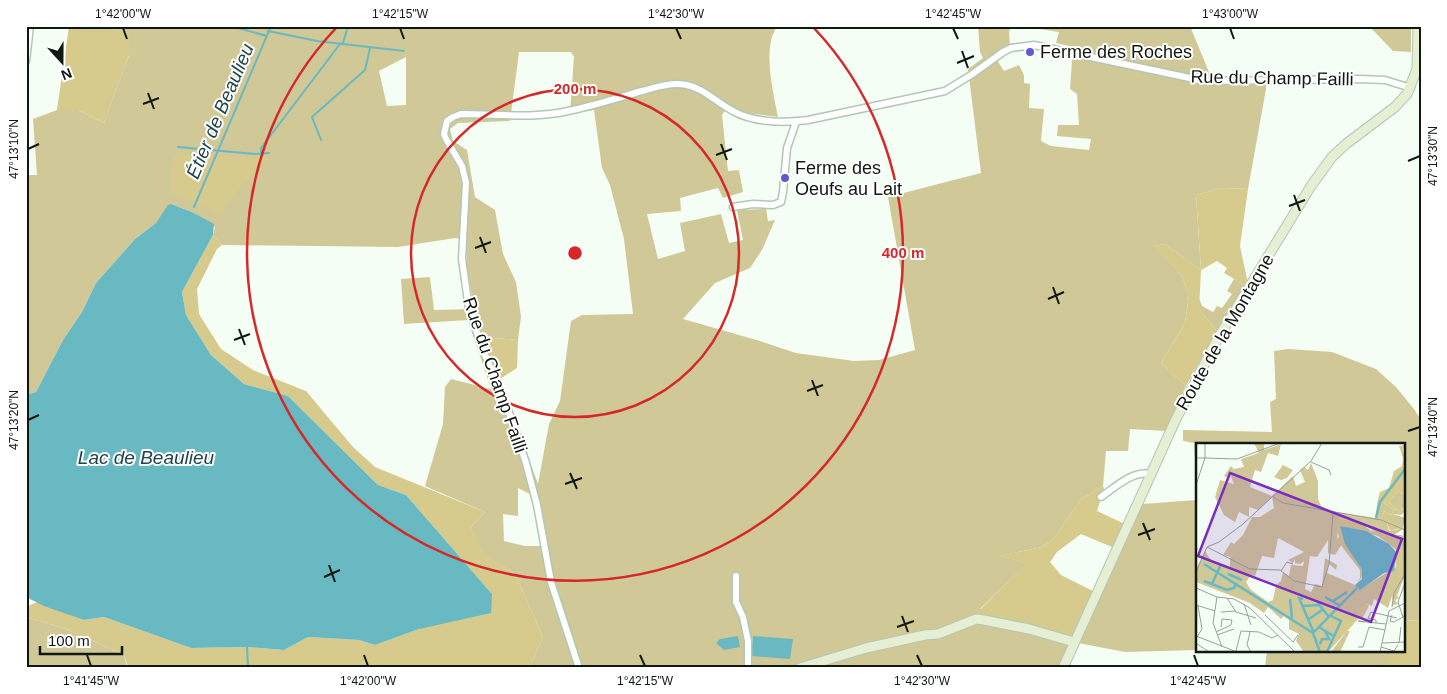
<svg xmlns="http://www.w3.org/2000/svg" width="1447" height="694" font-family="Helvetica,sans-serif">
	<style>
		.green { fill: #d1c897; fill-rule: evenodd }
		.forest { fill: #d6ca8d }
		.water { fill: #68b9c1 }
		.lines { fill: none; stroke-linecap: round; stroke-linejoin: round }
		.stream { stroke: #68b9c1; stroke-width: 2 }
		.street-casing { stroke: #b0c8b4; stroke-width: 9 }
		.secondary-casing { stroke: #b0c8b4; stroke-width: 11 }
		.street { stroke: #fff; stroke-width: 6 }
		.secondary { stroke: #e6eed4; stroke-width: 9 }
		.ticks { fill: none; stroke: #0f1811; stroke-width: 2 }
		.ring { fill: none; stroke: #d62828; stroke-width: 2.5 }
		.poi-dot { fill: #6159d2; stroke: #fff; stroke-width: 2 }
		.labels { text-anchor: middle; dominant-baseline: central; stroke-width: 4; stroke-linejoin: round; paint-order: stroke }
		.poi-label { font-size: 18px; fill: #0f1811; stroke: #fff; text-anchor: start }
		.street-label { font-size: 18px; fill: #0f1811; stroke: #fff }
		.water-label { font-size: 19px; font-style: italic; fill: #1e4548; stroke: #fff }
		.inset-river { fill: none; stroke: #68b9c1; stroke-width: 2.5 }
		.inset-road { fill: none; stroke: #98a29a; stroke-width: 1 }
		.view { fill: #7b2cbf; fill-opacity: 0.15; stroke: #7b2cbf; stroke-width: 2.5 }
		.inset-edge { fill: none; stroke: #0f1811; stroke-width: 2.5 }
		.centre { fill: #d62828; stroke: #fff; stroke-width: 2.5 }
		.ring-label { font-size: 15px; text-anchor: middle; font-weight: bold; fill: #d62828; stroke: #fff; stroke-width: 4; stroke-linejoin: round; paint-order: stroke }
		.neatline { fill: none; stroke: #0f1811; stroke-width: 2 }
		.ticks-label { font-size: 12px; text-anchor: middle; fill: #0f1811 }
	</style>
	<rect width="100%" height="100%" fill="#f4fef5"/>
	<path class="green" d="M 101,26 L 778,26 C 761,44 774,96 778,117 L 746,113 L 728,106 L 722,115 L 728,171 L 739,170 L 743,192 L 723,198 L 718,188 L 680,198 L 681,211 L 647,214 L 658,259 L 685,251 L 680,223 L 721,214 L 729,243 L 743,240 L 737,210 L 766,209 L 768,221 L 775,220 L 762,250 L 750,268 L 715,283 L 683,319 L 760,341 L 796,353 L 854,361 L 879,360 L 915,350 L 888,197 L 981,173 L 968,69 L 983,58 L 980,52 L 978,26 L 1011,26 L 1009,32 L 1010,46 L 993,54 L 1004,71 L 1019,65 L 1024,75 L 1024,83 L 1030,84 L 1029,108 L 1044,109 L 1041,141 L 1051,146 L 1089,150 L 1091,139 L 1057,136 L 1058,125 L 1079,125 L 1077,94 L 1070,89 L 1073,47 L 1056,43 L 1059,32 L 1020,26 L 1190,26 L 1211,77 L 1266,76 L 1266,89 L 1248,189 L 1221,188 L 1196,195 L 1201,270 L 1165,244 L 1155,246 L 1182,276 L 1189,295 L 1185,323 L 1161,363 L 1186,386 L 1166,431 L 1130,429 L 1128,451 L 1106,451 L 1103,486 L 1081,499 L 1054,538 L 1042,547 L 1000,556 L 1027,563 L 980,609 L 1069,638 L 1093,591 L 1100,594 L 1142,504 L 1197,500 L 1197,650 L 1125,652 L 1078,643 L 1068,668 L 529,668 L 543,637 L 515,574 L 485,555 L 470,528 L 485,512 L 425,486 L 443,424 L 445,387 L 451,379 L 491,389 L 502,386 L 538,484 L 549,424 L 560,401 L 571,321 L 582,315 L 633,314 L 624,239 L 610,185 L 602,168 L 594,110 L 570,114 L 574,57 L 571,52 L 519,52 L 510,121 L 458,123 L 450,129 L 453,141 L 467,150 L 475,197 L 495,210 L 503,254 L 516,282 L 521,317 L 518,340 L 493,338 L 476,344 L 468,320 L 404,324 L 401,279 L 430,277 L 434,310 L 474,309 L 467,267 L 466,240 L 455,238 L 398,247 L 222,245 L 213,235 L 215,227 L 192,212 L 171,204 L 156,223 L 135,239 L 96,283 L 82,312 L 63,340 L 36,392 L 26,395 L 26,175 L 37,175 L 33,119 L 57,110 L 78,110 L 104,123 L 129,55 L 129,33 ZM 406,57 L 406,105 L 387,106 L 379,71 ZM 518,488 L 540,499 L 548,546 L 525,546 L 504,541 L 503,514 L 518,516 Z
		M 1369,26 L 1411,26 L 1411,52 L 1393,51 Z
		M 1234,279 L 1244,285 L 1247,279 L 1253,289 L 1225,336 L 1217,331 L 1199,309 L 1199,298 L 1202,306 L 1213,312 L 1217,306 L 1222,308 L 1232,294 L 1227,291 Z
		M 1288,349 L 1332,352 L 1376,369 L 1396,387 L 1414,409 L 1421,420 L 1421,620 L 1403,621 L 1403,444 L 1197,444 L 1197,459 L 1195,459 L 1194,443 L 1183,441 L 1183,430 L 1272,432 L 1270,402 L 1276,399 L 1274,351 Z
		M 26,617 L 66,629 L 124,655 L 127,668 L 26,668 Z
		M 1267,650 L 1388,650 L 1388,668 L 1265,668 Z"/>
	<path class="forest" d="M 69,26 L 101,26 L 129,33 L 129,55 L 104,123 L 78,110 L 57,110 Z
		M 185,154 L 218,157 L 271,157 C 247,178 236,190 219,217 L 205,206 L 171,193 L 171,170 L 174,157 Z
		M 1221,188 L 1248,189 L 1240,246 L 1247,279 L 1244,285 L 1224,273 L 1227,268 L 1217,261 L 1201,270 L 1199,309 L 1217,331 L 1186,386 L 1161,363 L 1185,323 L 1189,295 L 1182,276 L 1154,246 L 1165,244 L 1201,270 L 1196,195 Z
		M 213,235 L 222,245 L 217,249 L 197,289 L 199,314 L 221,349 L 253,370 L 306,391 L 353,447 L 375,467 L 485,512 L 470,528 L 486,555 L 515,574 L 543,637 L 529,668 L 128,668 L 124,655 L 66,629 L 26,617 L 26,607 L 37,602 L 84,620 L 104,617 L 191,648 L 247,647 L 284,650 L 308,637 L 359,640 L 375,645 L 419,629 L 492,594 L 406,495 L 378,485 L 288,396 L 244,384 L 211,355 L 186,315 L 182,292 Z
		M 493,338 L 518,340 L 517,368 L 500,379 L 502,386 L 491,389 L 476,344 Z
		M 1103,486 L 1104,489 L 1097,511 L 1125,524 L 1112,547 L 1081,534 L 1057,552 L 1050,562 L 1061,575 L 1093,591 L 1069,639 L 974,616 L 1026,563 L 999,556 L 1042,547 L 1054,538 L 1081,499 Z
		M 1421,620 L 1421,668 L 1388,668 L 1388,650 L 1403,650 L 1403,621 Z"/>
	<path class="water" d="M 171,204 L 192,212 L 214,224 L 213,235 L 182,292 L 186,315 L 211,355 L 244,384 L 288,396 L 378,485 L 406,495 L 492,594 L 491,613 L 419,629 L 375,645 L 359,640 L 308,637 L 284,650 L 247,647 L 191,648 L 104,617 L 84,620 L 44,606 L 26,597 L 26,395 L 36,392 L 63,340 L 82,312 L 96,283 L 135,239 L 156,223 L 168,205 Z
		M 738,636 L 740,647 L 724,650 L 716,643 L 720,639 Z
		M 753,636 L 793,639 L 790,659 L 751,656 Z"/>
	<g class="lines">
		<path class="stream" d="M 231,26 L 267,36
			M 268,31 L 317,41 L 404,51
			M 343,43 L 348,26
			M 321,140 L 312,117 L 365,70 L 370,48
			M 178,147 L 255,154 L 269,153
			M 261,153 L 261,148 L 340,44
			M 194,207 L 271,26
			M 247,647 L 248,668"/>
		<defs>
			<path id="street" d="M 26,61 L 30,26
				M 733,207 L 753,204 L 773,205 L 781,202 L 783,192 L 787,148 L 796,122
				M 1101,497 C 1114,488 1133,470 1150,474
				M 736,576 L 736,602 L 743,617 L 748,641 L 748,668
				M 579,668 L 551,582 L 537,505 L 526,463 L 511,418 L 481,345 L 469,309 L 462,259 L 466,183 L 462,166 L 446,139 L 444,134 L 447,121 L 453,117 L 461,114 C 497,114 533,119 568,111 C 593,106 617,98 642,91 C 654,88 666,83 679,84 C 701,85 714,101 733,111 C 754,123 785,123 808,120 L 945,91 L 971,75 L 1003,52 L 1011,48 L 1034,45 L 1204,81 L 1360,79 L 1385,80 L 1411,88"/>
			<path id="secondary" d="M 800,668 L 866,648 L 925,635 L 938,634 L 976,619 L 984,620 L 1029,629 L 1074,642
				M 1063,668 L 1176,419 L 1218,338 L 1311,186 L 1332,157 L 1346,144 L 1395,107 L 1407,94 L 1417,69 L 1418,26"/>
		</defs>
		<use href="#street" class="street-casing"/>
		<use href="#secondary" class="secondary-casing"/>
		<use href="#street" class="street"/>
		<use href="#secondary" class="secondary"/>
	</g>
	<path class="ticks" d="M 123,28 L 127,39M 400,28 L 404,39M 676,28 L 681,39M 953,28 L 958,39M 1230,28 L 1234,39M 962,51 L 968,68M 957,63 L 974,56M 148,93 L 154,109M 143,104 L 159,98M 721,144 L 727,160M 28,149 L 39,144M 716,155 L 732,149M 1408,161 L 1420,156M 1294,195 L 1300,211M 1289,206 L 1305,200M 480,237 L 486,253M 475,248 L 491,242M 1053,287 L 1059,304M 1048,299 L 1064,292M 239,329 L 245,345M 234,340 L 250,334M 812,380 L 818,396M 807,391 L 823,385M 28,420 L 39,415M 1408,431 L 1420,427M 570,473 L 577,489M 565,484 L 582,478M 1143,523 L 1150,540M 1138,535 L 1155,529M 329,565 L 335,582M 324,577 L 340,570M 902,616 L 908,632M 897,627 L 914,621M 87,655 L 91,666M 364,655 L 368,666M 640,655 L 645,666M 917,655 L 922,666M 1194,655 L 1198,666"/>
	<g class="ring">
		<circle cx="575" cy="253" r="164"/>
		<path d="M813 27A328 328 0 1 1 337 27"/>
	</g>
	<g class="poi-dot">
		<circle cx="1030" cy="52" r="5"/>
		<circle cx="785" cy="178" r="5"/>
	</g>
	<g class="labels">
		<g class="poi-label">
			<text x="1040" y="52">Ferme des Roches</text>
			<text x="795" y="168">Ferme des<tspan x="795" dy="21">Oeufs au Lait</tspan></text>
		</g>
		<g class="street-label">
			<text transform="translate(1272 78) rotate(1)">Rue du Champ Failli</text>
			<text transform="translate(1225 332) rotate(-60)">Route de la Montagne</text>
			<text transform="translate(495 375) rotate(71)">Rue du Champ Failli</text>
		</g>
		<g class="water-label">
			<text transform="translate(220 111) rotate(-67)">Étier de Beaulieu</text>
			<text x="146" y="457">Lac de Beaulieu</text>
		</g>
	</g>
	<g transform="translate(1196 443)">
		<rect width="209" height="209" fill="#f4fef5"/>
		<path d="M 58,0 L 68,0 L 68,7 L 85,1 L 82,13 L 72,10 L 65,29 L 59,27 L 54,44 L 76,53 L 97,33 L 100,43 L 109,39 L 104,27 L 108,24 L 112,27 L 115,20 L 122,38 L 122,56 L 127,67 L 179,75 L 182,56 L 198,67 L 195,72 L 189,68 L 183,77 L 191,80 L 193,88 L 203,86 L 192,77 L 197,71 L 209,75 L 206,87 L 198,92 L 206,92 L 209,96 L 209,111 L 165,79 L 143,75 L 141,96 L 146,101 L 139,112 L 132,110 L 132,97 L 121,114 L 114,113 L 109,146 L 115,149 L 119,141 L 126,143 L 129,115 L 141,122 L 140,127 L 132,120 L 131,130 L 166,145 L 200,124 L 200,105 L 209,132 L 201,153 L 203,155 L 199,157 L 202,161 L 197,162 L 196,153 L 192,165 L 178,156 L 176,163 L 168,160 L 156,181 L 146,177 L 132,209 L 108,209 L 100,198 L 103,191 L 93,186 L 93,177 L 88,173 L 85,176 L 72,164 L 68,170 L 54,160 L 0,139 L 0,126 L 9,108 L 15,117 L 34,124 L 34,114 L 27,112 L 35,99 L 38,101 L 47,92 L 56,74 L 64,74 L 78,65 L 76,54 L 62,67 L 53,64 L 53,74 L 43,69 L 39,79 L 28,72 L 19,54 L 24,37 L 38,41 L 34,31 L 32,35 L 28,33 L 35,23 L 38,26 L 48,24 L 45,16 L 63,10 ZM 82,95 L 108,109 L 92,117 L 97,120 L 99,116 L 99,120 L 104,121 L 108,118 L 107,123 L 95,122 L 93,133 L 87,129 L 85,138 L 80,142 L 77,157 L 72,159 L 55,147 L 50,139 L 55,132 L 59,133 L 66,113 L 78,115 ZM 87,22 L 97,27 L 91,35 L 85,37 L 78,34 ZM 202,47 L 206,51 L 209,48 L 209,67 L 205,64 L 201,67 L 193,59 ZM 151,188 L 154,188 L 144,209 L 135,209 Z" fill="#d1c897" fill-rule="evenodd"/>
		<path d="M 209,2 L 209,8 L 206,4 L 209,12 L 209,48 L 206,51 L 202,47 L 193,59 L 201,67 L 204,63 L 209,68 L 205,72 L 197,71 L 193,77 L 200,77 L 199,82 L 207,84 L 194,88 L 191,80 L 183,77 L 189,68 L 195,72 L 198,67 L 182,56 L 184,49 L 193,45 L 198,28 L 206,23 L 207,15 L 203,3 ZM 142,75 L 164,79 L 175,88 L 190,92 L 190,95 L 209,111 L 209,132 L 203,139 L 202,108 L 182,93 L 154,85 L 152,104 L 166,127 L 167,133 L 160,141 L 164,135 L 164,127 L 140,96 L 143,94 L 139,78 ZM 168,159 L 173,163 L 166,176 L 163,175 L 132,209 L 148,173 L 156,181 Z" fill="#d6ca8d"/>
		<path d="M 144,83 L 170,88 L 193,101 L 201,110 L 198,128 L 188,130 L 164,147 L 159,142 L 166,136 L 166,127 L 149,101 Z" fill="#68b9c1"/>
		<path class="inset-river" d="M 180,75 L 184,59 L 209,26M 8,121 L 117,190M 32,131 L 46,137M 8,138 L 31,147 L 38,145 L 41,140M 16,141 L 25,121M 129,154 L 143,162M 94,156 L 96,175M 107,156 L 103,155 L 118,190M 137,158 L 151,149M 121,159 L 133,174M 107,163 L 123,162M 113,176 L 126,167M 123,184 L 139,194M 124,201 L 126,196 L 133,196 L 129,188M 124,209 L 117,190 L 161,145M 131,209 L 145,178 L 135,173"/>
		<path class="inset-road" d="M 0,15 L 9,15 L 9,0M 115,19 L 133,27 L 135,32M 0,42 L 9,15 L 41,16 L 84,0M 76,53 L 87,60 L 185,77 L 209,87M 11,104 L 54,126 L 84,127 L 98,138 L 126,144 L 133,121 L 137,71M 85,128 L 91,119 L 97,121M 0,129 L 11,104 L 23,99 L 47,81 L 115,18 L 126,0M 0,145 L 21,154 L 38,156 L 54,165 L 99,209M 21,154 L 17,180 L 26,204M 31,155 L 40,169 L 60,175M 48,161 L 55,182M 0,162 L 19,168M 196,164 L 198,150 L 209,131M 25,169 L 40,168M 69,172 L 97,199 L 102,192M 196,172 L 194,178 L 198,179 L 209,173M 207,174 L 202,159 L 209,140M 169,179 L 162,178 L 190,181M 180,180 L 180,177 L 172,175 L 175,169 L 201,175M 20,189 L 35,182 L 36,177 L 26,176 L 25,184M 54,189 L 51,202 L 55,209M 21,192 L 38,186M 0,193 L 41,209M 1,194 L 6,186 L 2,163M 0,200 L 13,209M 186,200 L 209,199M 203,200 L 205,184M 162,204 L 167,204 L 173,184 L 189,187M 185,204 L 198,208 L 202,202M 40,208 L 45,188 L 63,189 L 76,195 L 82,192M 184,209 L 193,168 L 209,160"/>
		<path class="view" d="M 34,30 L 206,96 L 175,179 L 2,113 Z"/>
		<rect width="209" height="209" class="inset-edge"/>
	</g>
	<circle cx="575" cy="253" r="8" class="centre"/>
	<g class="ring-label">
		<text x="575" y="94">200 m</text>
		<text x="903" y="258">400 m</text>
	</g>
	<rect width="1447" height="694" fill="none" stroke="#ffffff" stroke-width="55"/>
	<g transform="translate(62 62) rotate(159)" stroke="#ffffff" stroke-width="4" paint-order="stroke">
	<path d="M0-4L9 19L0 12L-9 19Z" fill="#0f1811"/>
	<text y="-8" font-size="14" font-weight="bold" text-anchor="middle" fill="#0f1811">N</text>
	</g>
	<path d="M40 646v8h82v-8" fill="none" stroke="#0f1811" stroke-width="2.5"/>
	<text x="48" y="646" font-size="15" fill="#0f1811" stroke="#ffffff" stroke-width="4" paint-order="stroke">100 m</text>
	<rect x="28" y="28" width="1392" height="638" class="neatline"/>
	<g class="ticks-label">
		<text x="123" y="18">1°42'00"W</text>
		<text x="400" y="18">1°42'15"W</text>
		<text x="676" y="18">1°42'30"W</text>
		<text x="953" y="18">1°42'45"W</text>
		<text x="1230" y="18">1°43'00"W</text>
		<text transform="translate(14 149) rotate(-90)" y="4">47°13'10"N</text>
		<text transform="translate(1433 156) rotate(-90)" y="4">47°13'30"N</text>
		<text transform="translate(14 420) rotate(-90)" y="4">47°13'20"N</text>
		<text transform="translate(1433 427) rotate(-90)" y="4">47°13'40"N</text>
		<text x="91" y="685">1°41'45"W</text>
		<text x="368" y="685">1°42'00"W</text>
		<text x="645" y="685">1°42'15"W</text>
		<text x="922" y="685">1°42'30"W</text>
		<text x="1198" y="685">1°42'45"W</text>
	</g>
</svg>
